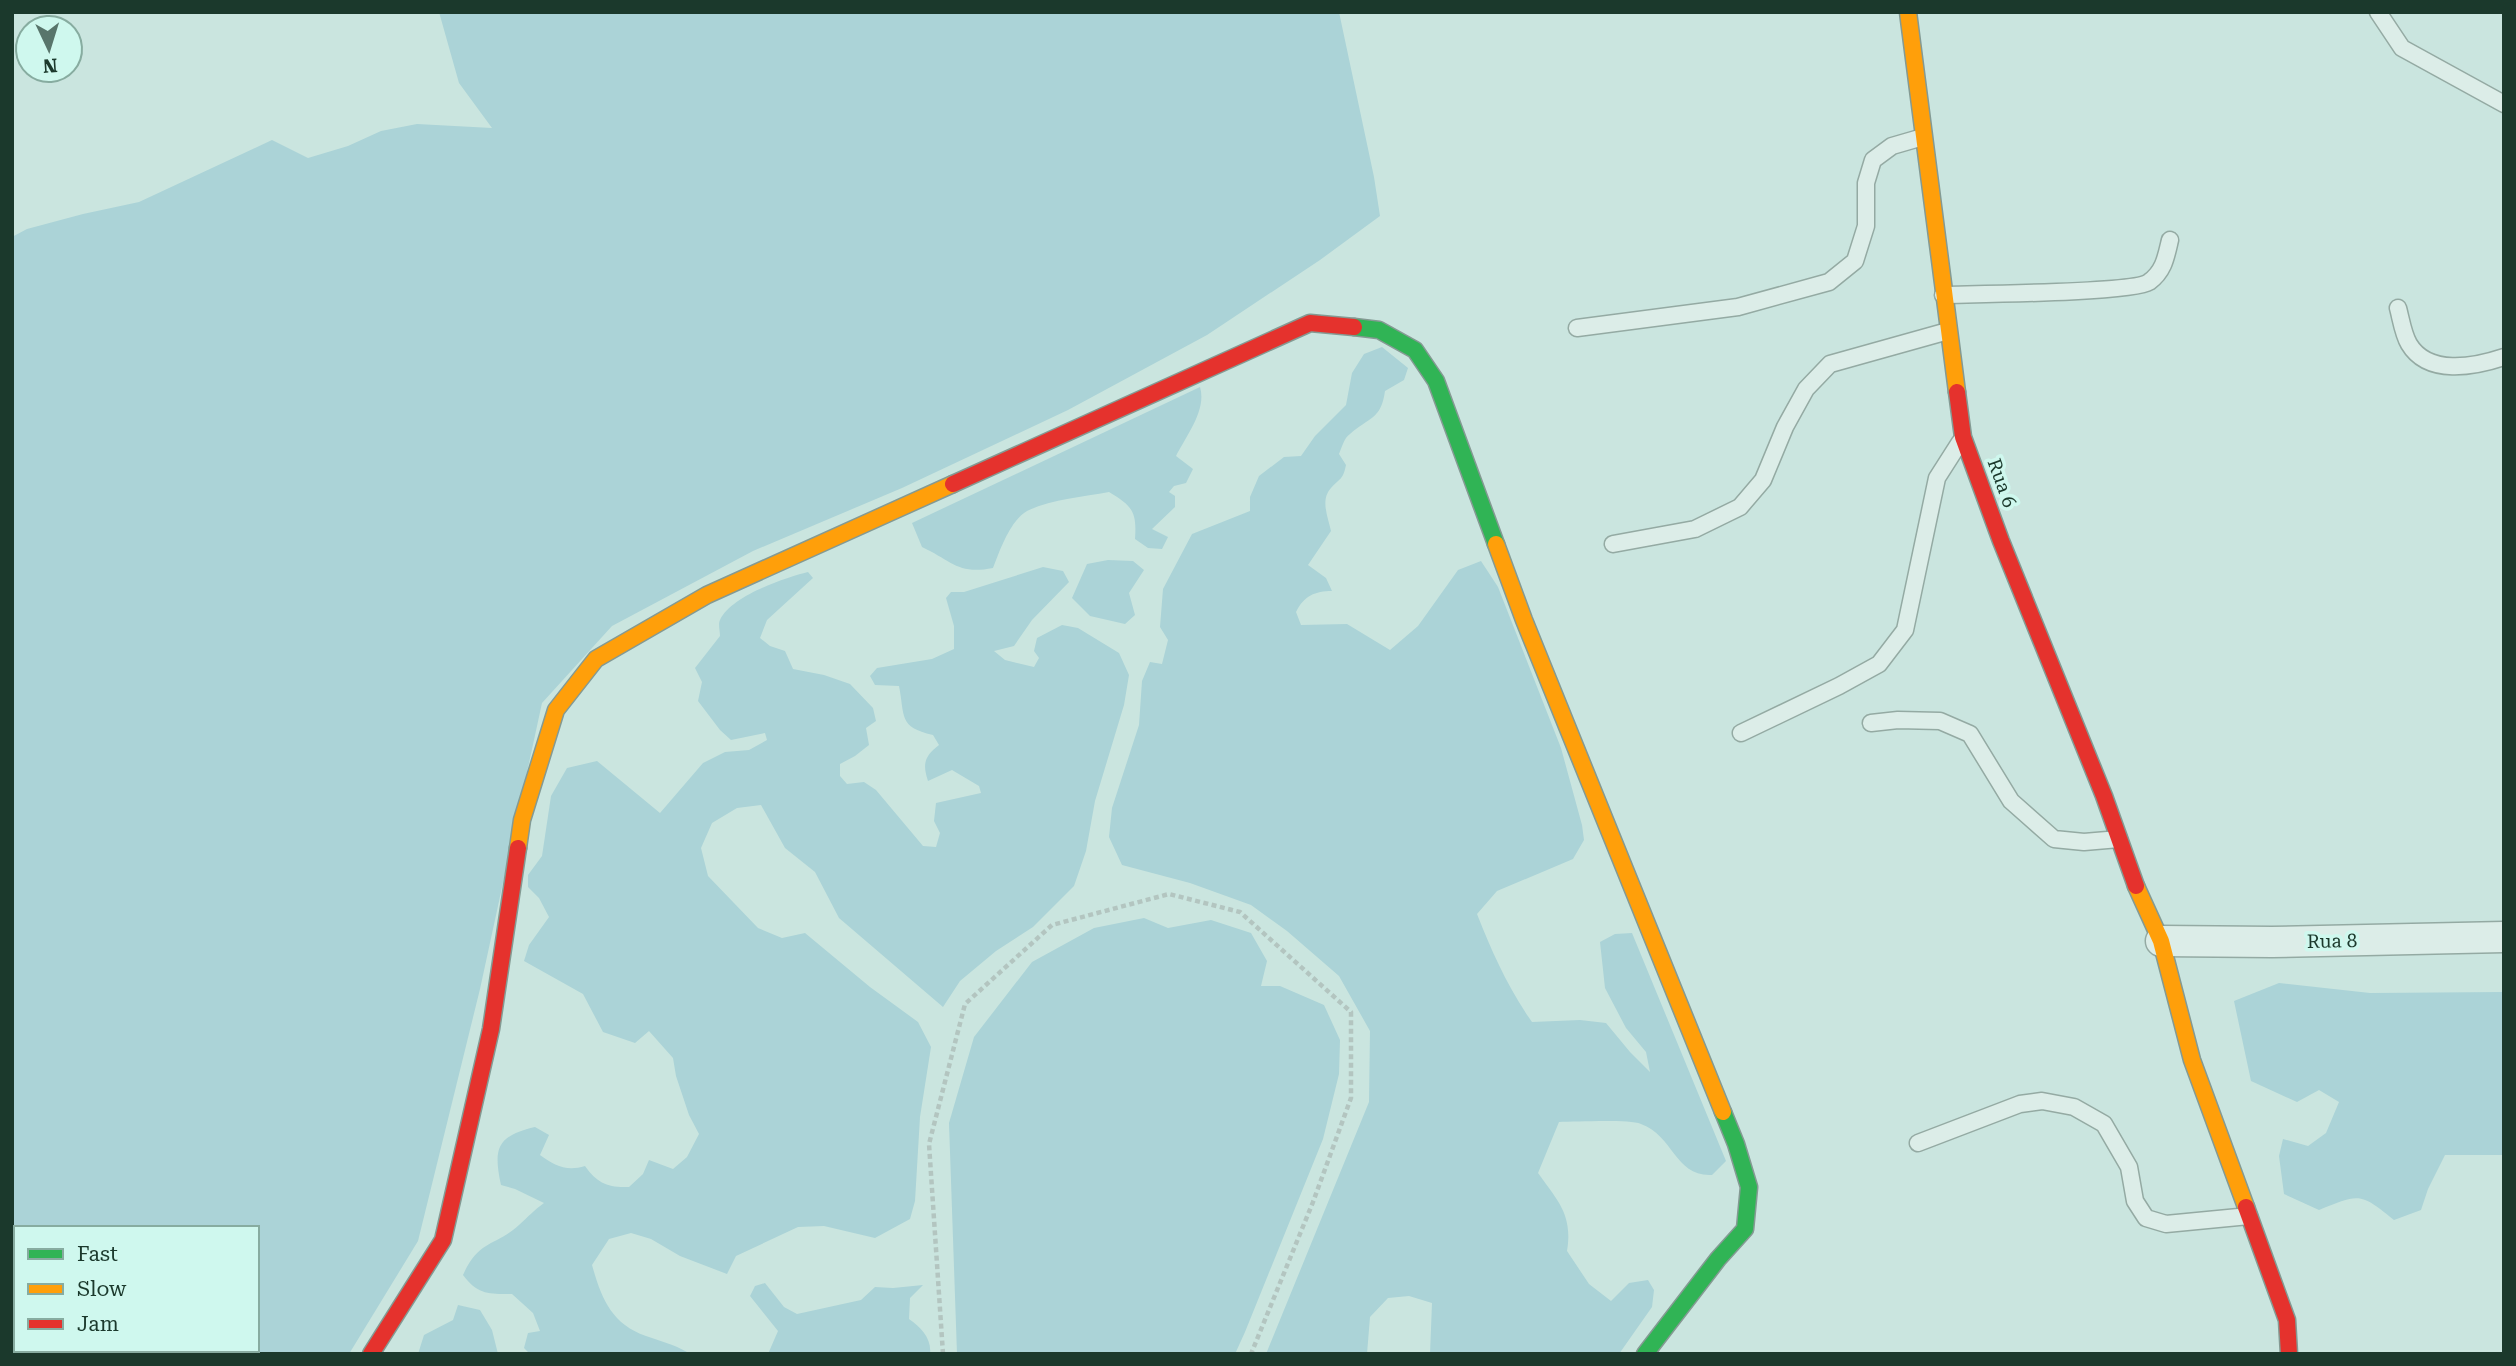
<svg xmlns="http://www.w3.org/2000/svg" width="2516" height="1366" font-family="'Roboto Serif',serif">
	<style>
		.green { fill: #abd3d7; fill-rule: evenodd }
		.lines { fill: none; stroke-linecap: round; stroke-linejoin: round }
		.lane-casing { stroke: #94aaa3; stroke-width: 19 }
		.street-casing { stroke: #94aaa3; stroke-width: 33 }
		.fast-casing { stroke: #849a93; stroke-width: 19 }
		.slow-casing { stroke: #849a93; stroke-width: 19 }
		.jam-casing { stroke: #849a93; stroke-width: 19 }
		.path { stroke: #b3c5c0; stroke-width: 4.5; stroke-dasharray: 5 3.5; stroke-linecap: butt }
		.lane { stroke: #dcede8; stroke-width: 16 }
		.street { stroke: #dcede8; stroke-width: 30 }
		.fast { stroke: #30b455; stroke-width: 16 }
		.slow { stroke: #ff9f0a; stroke-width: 16 }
		.jam { stroke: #e5322d; stroke-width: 16 }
		.labels { text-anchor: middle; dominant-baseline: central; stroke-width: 7; stroke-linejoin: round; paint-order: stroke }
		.street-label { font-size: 19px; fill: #1b392c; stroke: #cff8ee }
	</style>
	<rect width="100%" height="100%" fill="#cae5df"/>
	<path class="green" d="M 439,12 L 1339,12 L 1374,177 L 1380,216 L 1320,260 L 1207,335 L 1068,410 L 902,488 L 753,551 L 612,626 L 542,703 L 480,989 L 418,1241 L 349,1354 L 12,1354 L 12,237 L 27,229 L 83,214 L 139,202 L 272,140 L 308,158 L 348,146 L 381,131 L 417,124 L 492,128 L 459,83 ZM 16,1228 L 257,1228 L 257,1350 L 16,1350 Z
		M 1382,347 L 1408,368 L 1404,380 L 1385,391 C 1381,420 1369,417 1350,434 C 1344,438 1342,447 1339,454 L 1346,465 C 1343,480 1340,478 1331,488 C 1320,500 1328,517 1331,531 L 1308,565 L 1326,578 L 1332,591 C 1315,591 1304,596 1296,612 L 1301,625 L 1347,624 L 1390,650 L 1418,626 L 1458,570 L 1481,561 L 1498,587 L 1561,748 L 1582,825 L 1584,840 L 1573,859 L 1497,891 L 1477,914 C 1492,952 1508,988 1532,1022 L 1580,1020 L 1606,1023 L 1630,1052 L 1650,1072 L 1646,1052 L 1626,1028 L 1605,988 L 1600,942 L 1615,934 L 1632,933 L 1726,1161 L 1712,1175 C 1675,1177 1674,1136 1641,1124 C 1628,1119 1575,1122 1559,1122 L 1538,1173 C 1558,1201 1573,1215 1567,1251 L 1589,1284 L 1611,1301 L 1629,1283 L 1648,1280 L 1654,1290 L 1652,1307 L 1619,1354 L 1430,1354 L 1432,1303 L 1409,1296 L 1388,1298 L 1370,1317 L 1367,1354 L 1266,1354 L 1369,1102 L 1370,1031 L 1339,976 L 1287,931 L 1251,905 L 1190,883 L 1122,865 L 1109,837 L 1112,808 L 1139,725 L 1142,681 L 1150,662 L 1162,664 L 1168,640 L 1160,627 L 1163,589 L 1192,534 L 1250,511 L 1250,497 L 1259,476 L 1284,457 L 1301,456 L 1315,436 L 1346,405 L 1352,373 L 1364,354 Z
		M 1200,387 C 1207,410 1186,436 1176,456 L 1193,469 L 1186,483 L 1174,486 L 1169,492 L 1175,496 L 1175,507 L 1152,529 L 1168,537 L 1162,549 L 1148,548 L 1135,539 C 1137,511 1132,506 1109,492 C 1083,497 1051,499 1027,511 C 1010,521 1000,550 993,568 C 958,575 952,561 922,547 L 912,523 Z
		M 1108,560 L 1133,561 L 1144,570 L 1129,593 L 1135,615 L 1125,624 L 1090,616 L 1072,598 L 1087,564 Z
		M 1043,567 L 1063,571 L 1069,582 L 1032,620 L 1014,646 L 994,651 L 1005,660 L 1034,667 L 1039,658 L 1034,651 L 1037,638 L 1062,625 L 1078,628 L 1119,653 L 1129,675 L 1124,705 L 1095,801 L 1086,851 L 1074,886 L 1033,927 L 996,951 L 960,981 L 943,1007 L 839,918 L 815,872 L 785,848 L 761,805 L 737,808 L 712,823 L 701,848 L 708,876 L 758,928 L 782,938 L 805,933 L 870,987 L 918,1022 L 931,1047 L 920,1117 L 915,1201 L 910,1219 L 875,1238 L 824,1226 L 798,1227 L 736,1256 L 727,1274 L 680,1256 L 651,1239 L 631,1233 L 609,1239 L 592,1265 C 601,1297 611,1324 646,1336 C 660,1341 673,1344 687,1352 L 530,1354 L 524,1348 L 528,1333 L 540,1331 L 533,1313 L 512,1294 C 489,1294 478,1295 463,1275 C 479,1239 495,1247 519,1225 C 528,1217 534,1210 544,1203 L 515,1189 L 501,1185 C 493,1148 497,1136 535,1127 L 549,1135 L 540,1155 C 554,1165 566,1172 585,1166 C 597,1183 608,1188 629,1187 L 643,1174 L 649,1160 L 673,1169 L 687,1157 L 699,1134 L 689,1115 L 676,1076 L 673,1058 L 649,1031 L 635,1043 L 603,1032 L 583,994 L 524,961 L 529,945 L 549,917 L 539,898 L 528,887 L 528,875 L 542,856 L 551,796 L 567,768 L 597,761 L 660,813 L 703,763 L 725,752 L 749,750 L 767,740 L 765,733 L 731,740 L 720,730 L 698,701 L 702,682 L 695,668 L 720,636 C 720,631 718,624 720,620 C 731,596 784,578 808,572 L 813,578 L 767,620 L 760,638 L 770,646 L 785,651 L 793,669 L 824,675 L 850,684 L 873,708 L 876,721 L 866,728 L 869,745 L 855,756 L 840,764 L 840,776 L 847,784 L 864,782 L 876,790 L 923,846 L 936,847 L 940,833 L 934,821 L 936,803 L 981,793 L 979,786 L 952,770 L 928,781 C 922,763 925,756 939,745 L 933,735 C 898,727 905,716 899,686 L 875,685 L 870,676 L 877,668 L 932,659 L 954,649 L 954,626 L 946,598 L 951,592 L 964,592 Z
		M 1144,918 L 1168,928 L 1211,920 L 1251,933 L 1267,961 L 1261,986 L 1280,986 L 1324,1005 L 1340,1040 L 1339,1074 L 1323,1139 L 1245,1332 L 1235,1354 L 957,1354 L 949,1123 L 974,1037 L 1032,962 L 1094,928 Z
		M 2279,983 L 2370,993 L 2504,992 L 2504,1155 L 2445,1155 L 2428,1189 L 2421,1210 L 2394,1220 C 2359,1192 2360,1194 2319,1210 L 2284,1194 L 2279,1156 L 2283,1139 L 2308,1146 L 2326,1133 L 2339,1102 L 2319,1090 L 2297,1102 L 2251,1081 L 2234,1001 Z
		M 765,1283 L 784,1307 L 797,1314 L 861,1300 L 875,1287 L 893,1288 L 923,1285 L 910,1298 L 909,1319 C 921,1327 932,1339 930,1354 L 768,1354 L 778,1331 L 750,1296 L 755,1286 Z
		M 458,1305 L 480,1310 L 492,1330 L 498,1354 L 418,1354 L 424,1335 L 453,1320 Z"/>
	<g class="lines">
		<defs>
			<path id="lane" d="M 2378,12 L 2402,48 L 2504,104
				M 1943,295 C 1974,294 2133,293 2149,282 C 2164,271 2166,257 2170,240
				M 2398,308 C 2401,319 2403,334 2409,344 C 2428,376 2474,367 2504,357
				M 1577,328 L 1738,307 L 1829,282 L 1855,261 L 1866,226 L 1866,183 L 1873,160 L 1892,146 L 1923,137
				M 1613,544 L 1695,529 L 1740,507 L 1763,480 L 1785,427 L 1806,389 L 1830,364 L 1948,331
				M 1871,723 L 1898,720 L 1940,721 L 1970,734 L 2011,801 L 2054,839 L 2084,842 L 2119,839
				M 1741,733 L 1839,686 L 1879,664 L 1905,630 L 1937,478 L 1960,442
				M 1918,1143 L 2020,1104 L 2042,1101 L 2074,1107 L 2104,1124 L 2129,1167 L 2135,1201 L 2146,1218 L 2166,1224 L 2249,1216"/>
			<path id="street" d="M 2161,941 L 2272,942 L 2504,937"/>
			<path id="fast" d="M 1354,327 L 1379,330 L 1415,350 L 1436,381 L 1496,544
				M 1645,1354 L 1718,1259 L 1745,1229 L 1749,1187 L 1736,1144 L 1723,1112"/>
			<path id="slow" d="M 1908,12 L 1957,392
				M 1496,544 L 1524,620 L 1723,1112
				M 518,848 L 522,820 L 556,710 L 596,659 L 707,595 L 953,484
				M 2136,886 L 2161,941 L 2192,1060 L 2246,1207"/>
			<path id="jam" d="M 1957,392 L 1963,437 L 2001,541 L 2104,796 L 2136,886
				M 953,484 L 1310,323 L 1354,327
				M 2246,1207 L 2287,1320 L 2289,1354
				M 371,1354 L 443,1240 L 491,1029 L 518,848"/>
		</defs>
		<use href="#lane" class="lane-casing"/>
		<use href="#street" class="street-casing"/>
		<use href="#fast" class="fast-casing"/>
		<use href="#slow" class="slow-casing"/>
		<use href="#jam" class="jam-casing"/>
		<path class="path" d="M 943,1354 L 929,1144 L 965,1004 L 1052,925 L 1169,894 L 1240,912 L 1351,1012 L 1351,1098 L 1313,1202 L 1251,1354"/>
		<use href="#lane" class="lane"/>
		<use href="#street" class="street"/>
		<use href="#fast" class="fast"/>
		<use href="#slow" class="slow"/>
		<use href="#jam" class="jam"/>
	</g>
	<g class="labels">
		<g class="street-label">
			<text transform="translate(2002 483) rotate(70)">Rua 6</text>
			<text transform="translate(2332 941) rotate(-1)">Rua 8</text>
		</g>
	</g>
	<rect width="2516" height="1366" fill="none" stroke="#1b392c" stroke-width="28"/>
	<rect x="14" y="1226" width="245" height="126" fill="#cff8ee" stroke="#87aca0" stroke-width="2"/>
	<rect x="28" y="1249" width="35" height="10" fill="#30b455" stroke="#87aca0" stroke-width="2"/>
	<text x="77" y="1261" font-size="21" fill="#1b392c">Fast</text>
	<rect x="28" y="1284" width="35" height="10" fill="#ff9f0a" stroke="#87aca0" stroke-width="2"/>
	<text x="77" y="1296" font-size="21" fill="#1b392c">Slow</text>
	<rect x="28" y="1319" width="35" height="10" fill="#e5322d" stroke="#87aca0" stroke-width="2"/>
	<text x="77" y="1331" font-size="21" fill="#1b392c">Jam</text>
	<g transform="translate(49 49) rotate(176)"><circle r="33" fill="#cff8ee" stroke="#87aca0" stroke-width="2"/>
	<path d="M0-5L12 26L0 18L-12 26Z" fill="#58756b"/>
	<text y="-10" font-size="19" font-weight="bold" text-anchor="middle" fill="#1b392c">N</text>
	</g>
</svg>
